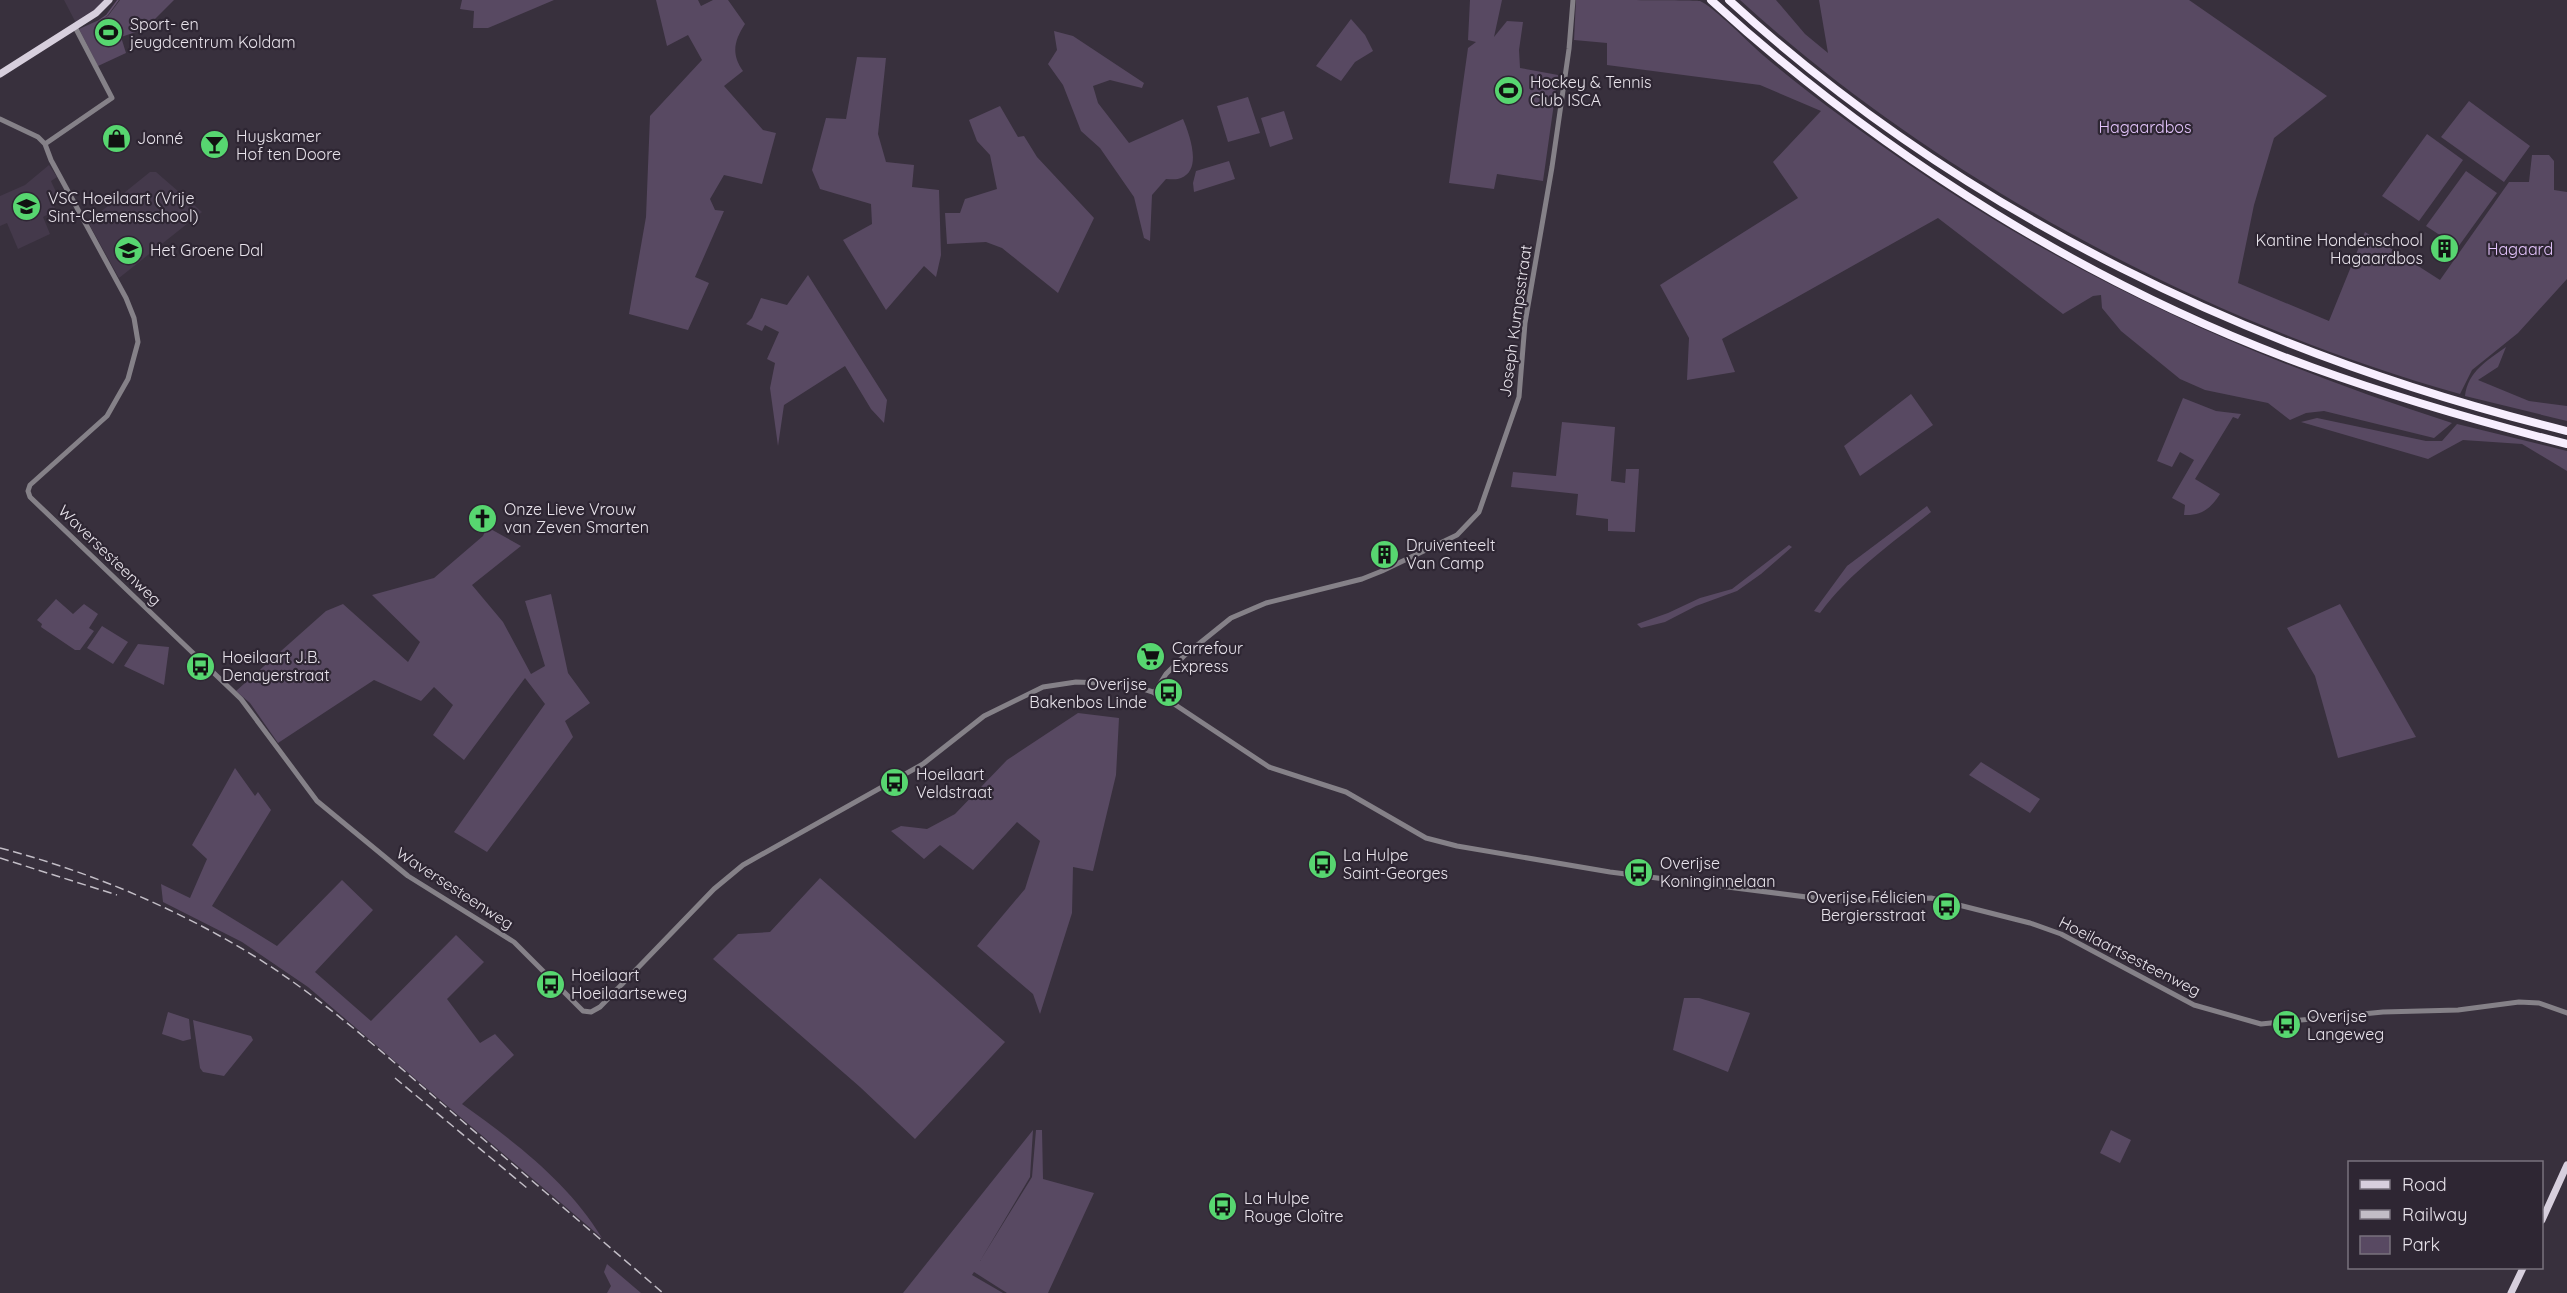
<svg xmlns="http://www.w3.org/2000/svg" width="2567" height="1293" font-family="Quicksand,sans-serif">
	<style>
		.built { fill: #44394b }
		.green { fill: #584962 }
		.lines { fill: none; stroke-linecap: round; stroke-linejoin: round }
		.stream { stroke: #624f6c; stroke-width: 1.5 }
		.minor { stroke: #858188; stroke-width: 5 }
		.major { stroke: #d7cfdd; stroke-width: 7 }
		.highway { stroke: #f7eefe; stroke-width: 8 }
		.rail { stroke: #c2bdc6; stroke-width: 1.5; stroke-dasharray: 9 4.5; stroke-linecap: butt }
		.labels { text-anchor: middle; dominant-baseline: central; stroke-width: 4.5; stroke-linejoin: round; paint-order: stroke }
		.poi-label { font-size: 16px; fill: #e8e3eb; stroke: #2e2633; text-anchor: start }
		.park-label { font-size: 16px; fill: #e4c4fc; stroke: #2e2633 }
		.street-label { font-size: 16px; fill: #e8e3eb; stroke: #2e2633 }
	</style>
	<rect width="100%" height="100%" fill="#38303d"/>
	<path class="built" d="M 64,0 L 104,0 L 92,12 L 76,23 Z
		M 49,165 L 57,177 L 51,181 L 60,201 L 53,205 L 56,210 L 43,217 L 50,234 L 18,249 L 7,223 L 0,226 L 0,196 L 25,185 Z
		M 150,172 L 156,172 L 202,212 L 119,278 L 88,222 Z"/>
	<path class="green" d="M 120,0 L 174,0 L 145,29 L 121,37 L 126,53 L 98,66 L 79,29 L 108,16 Z
		M 462,0 L 554,0 L 488,28 L 473,28 L 474,11 L 460,9 Z
		M 656,0 L 698,0 L 701,6 L 713,0 L 728,0 L 745,24 C 734,41 731,54 743,71 L 724,86 L 763,130 L 776,133 L 762,184 L 724,175 L 710,199 L 715,210 L 724,211 L 695,277 L 709,283 L 688,330 L 629,314 L 646,217 L 650,116 L 702,60 L 688,35 L 667,46 Z
		M 1470,0 L 1502,0 L 1494,37 L 1507,21 L 1523,22 L 1519,50 L 1520,68 L 1558,75 L 1543,181 L 1497,174 L 1494,189 L 1449,183 L 1468,48 L 1476,42 L 1468,40 Z
		M 1576,0 C 1595,0 1690,0 1700,1 C 1714,7 1750,44 1764,56 C 1810,95 1859,130 1908,164 C 2077,280 2257,361 2452,423 L 2434,438 L 2324,411 L 2306,413 L 2290,420 L 2268,403 L 2205,390 L 2180,379 L 2121,331 L 2102,308 L 2101,295 L 2093,296 L 2063,314 L 1938,218 L 1722,339 L 1735,372 L 1687,380 L 1689,338 L 1660,285 L 1798,198 L 1773,162 L 1821,111 L 1760,85 L 1607,65 L 1607,43 L 1574,40 Z
		M 1740,0 L 1776,0 L 1805,34 L 1828,53 L 1819,0 L 2189,0 L 2327,96 L 2274,138 L 2254,205 L 2238,283 L 2329,321 L 2365,232 L 2440,280 L 2509,182 L 2529,182 L 2532,155 L 2549,155 L 2554,161 L 2554,190 L 2567,192 L 2567,279 L 2518,333 L 2472,370 L 2460,394 C 2204,322 1937,180 1740,0 Z
		M 1351,19 L 1365,35 L 1373,51 L 1355,62 L 1341,81 L 1316,66 Z
		M 1054,31 L 1073,36 L 1144,83 L 1142,88 L 1110,80 L 1093,86 L 1098,103 L 1129,143 L 1183,119 C 1189,133 1203,170 1181,178 C 1177,180 1171,179 1166,179 L 1152,195 L 1150,241 L 1144,238 L 1134,197 L 1100,148 L 1081,131 L 1063,85 L 1048,64 L 1057,50 Z
		M 857,57 L 886,58 L 878,134 L 886,162 L 914,165 L 912,187 L 939,190 L 941,255 L 936,277 L 924,266 L 886,310 L 843,240 L 872,224 L 871,204 L 820,189 L 812,170 L 826,118 L 846,119 Z
		M 1248,97 L 1260,133 L 1228,142 L 1217,106 Z
		M 2469,101 L 2530,146 L 2504,182 L 2441,137 Z
		M 1000,106 L 1018,137 L 1024,136 L 1037,157 L 1094,218 L 1058,293 L 1002,248 L 986,242 L 947,244 L 945,213 L 960,213 L 965,199 L 997,189 L 990,155 L 977,141 L 969,120 Z
		M 1284,111 L 1293,139 L 1270,147 L 1261,118 Z
		M 2427,134 L 2463,160 L 2419,221 L 2382,196 Z
		M 1229,161 L 1235,179 L 1194,192 L 1193,183 L 1196,171 Z
		M 2466,171 L 2497,193 L 2458,247 L 2426,226 Z
		M 808,275 L 887,400 L 884,423 L 871,409 L 845,366 L 784,405 L 778,446 L 770,388 L 775,363 L 767,359 L 779,332 L 765,325 L 762,331 L 746,324 L 752,318 L 761,298 L 787,305 Z
		M 2506,347 L 2498,367 L 2478,380 L 2529,401 L 2567,406 L 2567,421 L 2465,396 C 2468,371 2487,361 2506,347 Z
		M 1911,394 L 1933,425 L 1860,476 L 1844,446 Z
		M 2183,398 L 2216,411 L 2241,414 L 2238,419 L 2233,417 L 2195,479 L 2220,494 C 2211,508 2202,516 2184,515 L 2185,505 L 2172,498 L 2194,460 L 2180,452 L 2172,467 L 2157,461 Z
		M 2317,418 L 2426,441 L 2442,441 L 2457,424 L 2567,451 L 2567,471 L 2522,444 L 2463,440 L 2428,459 L 2301,422 Z
		M 1562,422 L 1615,427 L 1611,481 L 1625,483 L 1626,469 L 1639,469 L 1635,532 L 1608,531 L 1608,519 L 1576,515 L 1578,494 L 1511,487 L 1513,472 L 1556,476 Z
		M 1927,506 L 1931,512 C 1891,544 1850,572 1820,613 L 1814,611 L 1847,566 Z
		M 487,527 L 521,546 L 472,585 L 503,622 L 531,674 L 545,666 L 525,601 L 551,594 L 568,673 L 590,703 L 565,721 L 573,737 L 487,852 L 454,832 L 545,704 L 525,678 L 464,760 L 433,735 L 453,705 L 434,687 L 421,701 L 374,680 L 278,743 L 250,703 L 236,691 L 326,611 L 343,604 L 408,662 L 420,642 L 372,595 L 434,578 L 483,536 Z
		M 1789,545 L 1792,547 L 1761,574 L 1737,591 L 1696,606 L 1665,622 L 1641,628 L 1637,624 L 1668,613 L 1700,598 L 1732,589 Z
		M 56,599 L 73,614 L 84,604 L 98,614 L 89,628 L 94,631 L 80,650 L 75,650 L 41,627 L 42,624 L 37,620 Z
		M 2340,604 L 2416,737 L 2338,758 L 2315,676 L 2287,628 Z
		M 102,626 L 128,642 L 113,664 L 87,648 Z
		M 138,644 L 169,647 L 164,685 L 124,666 Z
		M 1078,713 L 1119,718 L 1116,775 L 1093,871 L 1073,867 L 1072,913 L 1040,1014 L 1033,994 L 977,946 L 1025,889 L 1040,841 L 1017,822 L 973,870 L 940,845 L 924,859 L 891,831 L 901,826 L 927,829 L 955,814 L 1007,760 Z
		M 1981,762 L 2040,799 L 2030,813 L 1969,775 Z
		M 235,768 L 255,796 L 258,792 L 271,810 L 212,906 L 277,946 L 342,880 L 373,910 L 315,972 L 371,1021 L 456,935 L 484,962 L 447,999 L 480,1043 L 495,1034 L 514,1055 L 462,1104 C 515,1142 568,1182 602,1238 L 308,987 L 242,942 L 163,902 L 161,884 L 190,898 L 207,859 L 192,845 Z
		M 820,878 L 1005,1042 L 915,1139 L 860,1087 L 713,959 L 738,934 L 770,932 Z
		M 1684,998 L 1699,998 L 1750,1013 L 1728,1072 L 1673,1050 Z
		M 168,1012 L 189,1019 L 191,1039 L 183,1041 L 162,1034 Z
		M 193,1020 L 251,1036 L 253,1040 L 224,1076 L 203,1072 L 200,1068 Z
		M 1033,1130 L 1030,1177 L 980,1261 L 1032,1177 L 1036,1130 L 1042,1130 L 1043,1179 L 1094,1193 L 1048,1293 L 1007,1293 L 974,1272 L 972,1275 L 1003,1293 L 903,1293 Z
		M 2111,1130 L 2131,1140 L 2120,1163 L 2100,1153 Z
		M 607,1264 L 641,1293 L 607,1293 L 611,1286 L 604,1272 Z"/>
	<g class="lines">
		<path class="stream" d="M 100,20 L 107,15 L 118,0"/>
		<path class="minor" d="M 0,119 L 38,137 L 45,144 L 51,160 L 126,298 L 134,318 L 138,342 L 128,379 L 107,416 L 30,485 L 28,491 L 30,497 L 241,699 L 317,801 L 408,876 L 514,942 L 583,1011 L 591,1012 L 600,1007 L 714,889 L 743,865 L 923,764 L 984,716 L 1043,687 L 1076,682 L 1128,684 L 1159,694 L 1269,767 L 1346,792 L 1426,838 L 1457,846 L 1610,872 L 1838,901 L 1931,898 L 2030,923 L 2061,934 L 2194,1005 L 2261,1024 L 2383,1012 L 2458,1010 L 2519,1002 L 2539,1003 L 2567,1013
			M 45,144 L 112,98 L 75,27
			M 1154,693 L 1166,674 L 1185,655 L 1231,618 L 1266,603 L 1362,579 L 1382,571 L 1457,535 L 1479,512 L 1519,397 L 1525,323 L 1552,167 L 1569,49 L 1573,0"/>
		<path class="major" d="M 0,74 L 96,13 L 109,0
			M 2542,1220 L 2567,1165
			M 2511,1293 L 2523,1268"/>
		<path class="highway" d="M 1711,0 C 1883,157 2094,289 2314,368 C 2397,398 2481,422 2567,444
			M 1729,0 C 1966,216 2258,355 2567,431"/>
		<path class="rail" d="M 0,848 C 87,871 169,905 246,951 C 319,995 382,1052 446,1107 C 518,1169 591,1231 663,1293
			M 0,858 L 117,895
			M 395,1078 L 527,1188"/>
	</g>
	<defs>
		<symbol id="stadium-disc" viewBox="-11 -11 22 22"><circle r="9.5" fill="#57d670" stroke="#2e2633"/><path d="M0-5a6.5 5 0 1 0 0 10a6.5 5 0 1 0 0-10ZM-3.5-1.8h7v3.6h-7Z" fill="#111"/></symbol>
		<symbol id="shop-disc" viewBox="-11 -11 22 22"><circle r="9.5" fill="#57d670" stroke="#2e2633"/><path d="M-5-2.5h2.3a2.7 3.5 0 0 1 5.4 0H5L5.5 6h-11ZM-1.5-2.5h3a1.5 2.3 0 0 0-3 0Z" fill="#111"/></symbol>
		<symbol id="bar-disc" viewBox="-11 -11 22 22"><circle r="9.5" fill="#57d670" stroke="#2e2633"/><path d="M-6-5H6L.8 .8V4.5H3.5V6h-7V4.5H-.8V.8Z" fill="#111"/></symbol>
		<symbol id="school-disc" viewBox="-11 -11 22 22"><circle r="9.5" fill="#57d670" stroke="#2e2633"/><path d="M0-5L7-2L0 1L-7-2ZM-4 1L0 2.5L4 1V4Q0 6-4 4Z" fill="#111"/></symbol>
		<symbol id="building-disc" viewBox="-11 -11 22 22"><circle r="9.5" fill="#57d670" stroke="#2e2633"/><path d="M-4-6H4V6H1V3H-1V6H-4ZM-2.5-4.3h1.7v1.8h-1.7ZM.8-4.3h1.7v1.8H.8ZM-2.5-1h1.7V.8h-1.7ZM.8-1h1.7V.8H.8Z" fill="#111"/></symbol>
		<symbol id="church-disc" viewBox="-11 -11 22 22"><circle r="9.5" fill="#57d670" stroke="#2e2633"/><path d="M-1.2-6h2.4v3.5h3.3v2.4h-3.3V6h-2.4V-.1h-3.3v-2.4h3.3Z" fill="#111"/></symbol>
		<symbol id="supermarket-disc" viewBox="-11 -11 22 22"><circle r="9.5" fill="#57d670" stroke="#2e2633"/><path d="M-6-5.5h2.5l.6 2H6L4.5 2H-2.5L-4.4-4H-6ZM-1.5 3.2a1.3 1.3 0 1 0 .1 0ZM3 3.2a1.3 1.3 0 1 0 .1 0Z" fill="#111"/></symbol>
		<symbol id="bus-disc" viewBox="-11 -11 22 22"><circle r="9.5" fill="#57d670" stroke="#2e2633"/><path d="M-5-6H5V4H4V6H2V4H-2V6H-4V4H-5ZM-3.5-4V0h7V-4ZM-3.5 1.2v1.5H-2V1.2ZM2 1.2v1.5H3.5V1.2Z" fill="#111"/></symbol>
	</defs>
	<g fill-rule="evenodd">
		<use href="#stadium-disc" x="92" y="16" width="33" height="33"/>
		<use href="#stadium-disc" x="1492" y="74" width="33" height="33"/>
		<use href="#shop-disc" x="100" y="122" width="33" height="33"/>
		<use href="#bar-disc" x="198" y="128" width="33" height="33"/>
		<use href="#school-disc" x="10" y="190" width="33" height="33"/>
		<use href="#building-disc" x="2428" y="232" width="33" height="33"/>
		<use href="#school-disc" x="112" y="234" width="33" height="33"/>
		<use href="#church-disc" x="466" y="502" width="33" height="33"/>
		<use href="#building-disc" x="1368" y="538" width="33" height="33"/>
		<use href="#supermarket-disc" x="1134" y="640" width="33" height="33"/>
		<use href="#bus-disc" x="184" y="650" width="33" height="33"/>
		<use href="#bus-disc" x="1152" y="676" width="33" height="33"/>
		<use href="#bus-disc" x="878" y="766" width="33" height="33"/>
		<use href="#bus-disc" x="1306" y="848" width="33" height="33"/>
		<use href="#bus-disc" x="1622" y="856" width="33" height="33"/>
		<use href="#bus-disc" x="1930" y="890" width="33" height="33"/>
		<use href="#bus-disc" x="534" y="968" width="33" height="33"/>
		<use href="#bus-disc" x="2270" y="1008" width="33" height="33"/>
		<use href="#bus-disc" x="1206" y="1190" width="33" height="33"/>
	</g>
	<g class="labels">
		<g class="poi-label">
			<text x="130" y="24">Sport- en<tspan x="130" dy="18">jeugdcentrum Koldam</tspan></text>
			<text x="1530" y="82">Hockey &amp; Tennis<tspan x="1530" dy="18">Club ISCA</tspan></text>
			<text x="236" y="136">Huyskamer<tspan x="236" dy="18">Hof ten Doore</tspan></text>
			<text x="137" y="138">Jonné</text>
			<text x="48" y="198">VSC Hoeilaart (Vrije<tspan x="48" dy="18">Sint-Clemensschool)</tspan></text>
			<text x="2423" y="240" text-anchor="end">Kantine Hondenschool<tspan x="2423" dy="18">Hagaardbos</tspan></text>
			<text x="150" y="250">Het Groene Dal</text>
			<text x="504" y="509">Onze Lieve Vrouw<tspan x="504" dy="18">van Zeven Smarten</tspan></text>
			<text x="1406" y="545">Druiventeelt<tspan x="1406" dy="18">Van Camp</tspan></text>
			<text x="1172" y="648">Carrefour<tspan x="1172" dy="18">Express</tspan></text>
			<text x="222" y="657">Hoeilaart J.B.<tspan x="222" dy="18">Denayerstraat</tspan></text>
			<text x="1147" y="684" text-anchor="end">Overijse<tspan x="1147" dy="18">Bakenbos Linde</tspan></text>
			<text x="916" y="774">Hoeilaart<tspan x="916" dy="18">Veldstraat</tspan></text>
			<text x="1343" y="855">La Hulpe<tspan x="1343" dy="18">Saint-Georges</tspan></text>
			<text x="1660" y="863">Overijse<tspan x="1660" dy="18">Koninginnelaan</tspan></text>
			<text x="1926" y="897" text-anchor="end">Overijse Félicien<tspan x="1926" dy="18">Bergiersstraat</tspan></text>
			<text x="571" y="975">Hoeilaart<tspan x="571" dy="18">Hoeilaartseweg</tspan></text>
			<text x="2307" y="1016">Overijse<tspan x="2307" dy="18">Langeweg</tspan></text>
			<text x="1244" y="1198">La Hulpe<tspan x="1244" dy="18">Rouge Cloître</tspan></text>
		</g>
		<g class="park-label">
			<text x="2145" y="127">Hagaardbos</text>
			<text x="2520" y="249">Hagaard</text>
		</g>
		<g class="street-label">
			<text transform="translate(1515 321) rotate(-82)">Joseph Kumpsstraat</text>
			<text transform="translate(110 555) rotate(44)">Waversesteenweg</text>
			<text transform="translate(455 888) rotate(33)">Waversesteenweg</text>
			<text transform="translate(2130 956) rotate(27)">Hoeilaartsesteenweg</text>
		</g>
	</g>
	<rect x="2348" y="1161" width="195" height="108" fill="#2e2633" stroke="#78727d" stroke-width="1.5"/>
	<rect x="2360" y="1180" width="30" height="9" fill="#d7cfdd" stroke="#78727d" stroke-width="1.5"/>
	<text x="2402" y="1191" font-size="18" fill="#e8e3eb">Road</text>
	<rect x="2360" y="1210" width="30" height="9" fill="#c2bdc6" stroke="#78727d" stroke-width="1.5"/>
	<text x="2402" y="1221" font-size="18" fill="#e8e3eb">Railway</text>
	<rect x="2360" y="1236" width="30" height="18" fill="#584962" stroke="#78727d" stroke-width="1.5"/>
	<text x="2402" y="1251" font-size="18" fill="#e8e3eb">Park</text>
</svg>
